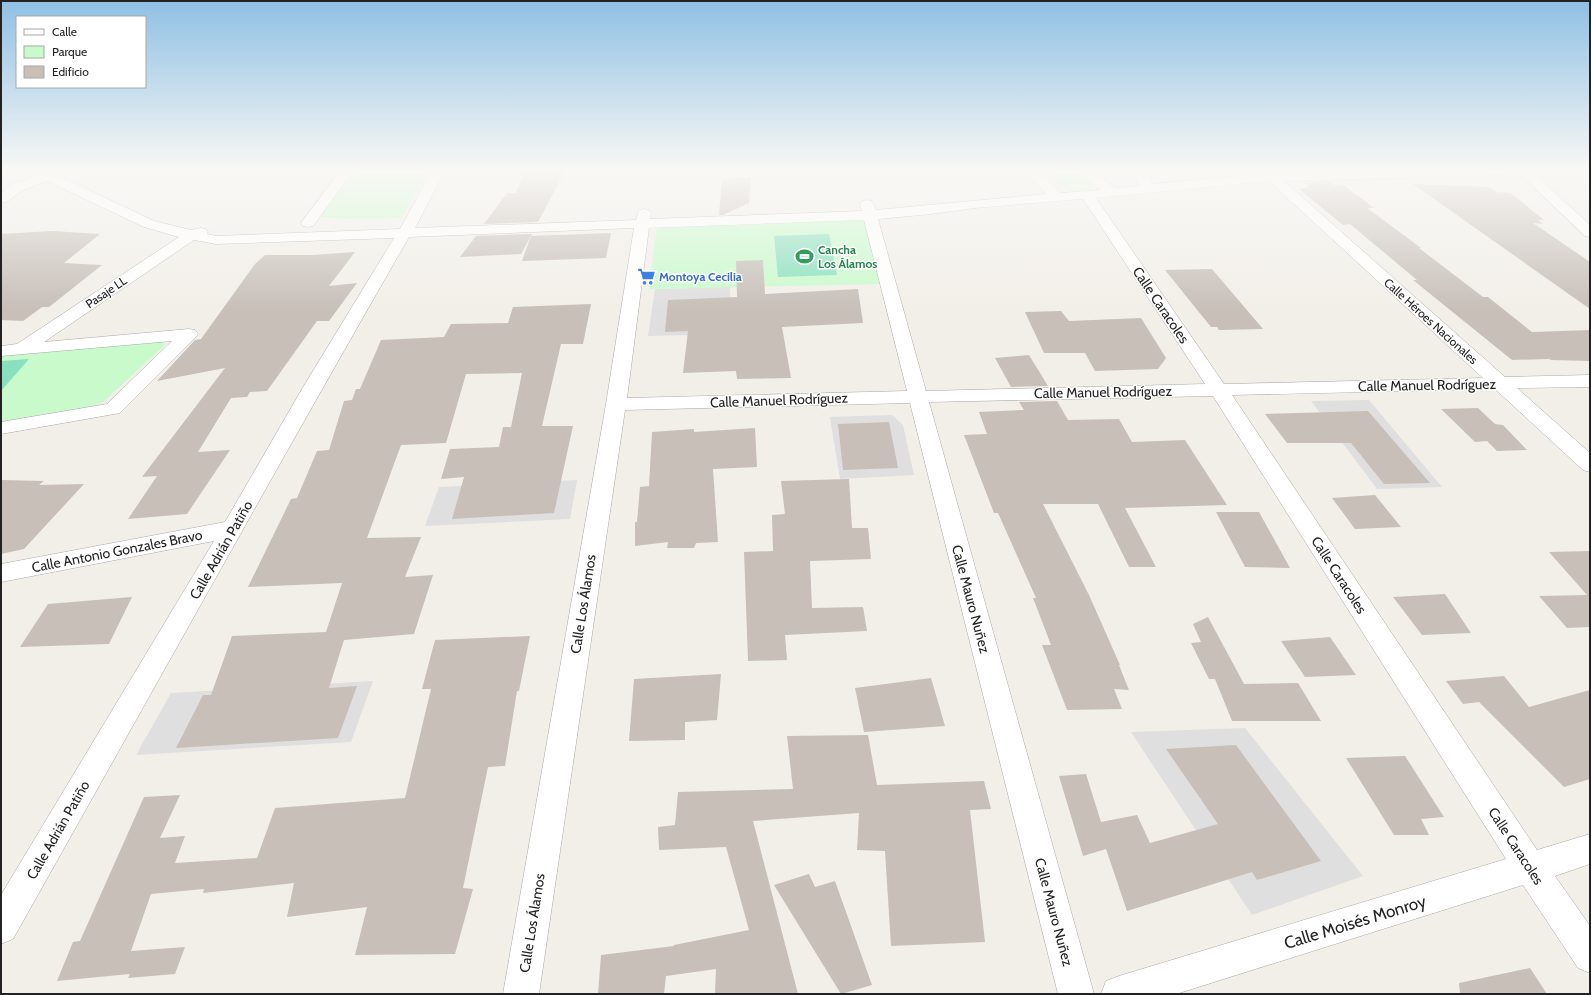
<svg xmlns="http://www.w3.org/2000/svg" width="1591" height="995" font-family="Cabin,sans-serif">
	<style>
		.residential { fill: #e0dfdf }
		.park { fill: #c8facc }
		.pitch { fill: #88e0be }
		.building { fill: #c7bfb8 }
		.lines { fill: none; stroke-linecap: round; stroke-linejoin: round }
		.minor-casing { stroke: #a9a9a9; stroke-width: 1 }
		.minor { fill: #fff; fill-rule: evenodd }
		.labels { text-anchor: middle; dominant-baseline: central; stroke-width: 3; stroke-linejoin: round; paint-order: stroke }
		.far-leisure-label { font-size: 12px; font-weight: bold; fill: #27864d; stroke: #fff; text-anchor: start }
		.far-shop-label { font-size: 12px; font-weight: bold; fill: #366cbe; stroke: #fff; text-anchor: start }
		.far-street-label { font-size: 12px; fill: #222; stroke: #fff }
		.street-label { font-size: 14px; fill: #222; stroke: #fff }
		.near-street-label { font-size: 17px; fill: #222; stroke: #fff }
	</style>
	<rect width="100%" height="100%" fill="#f2efe9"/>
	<path class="residential" d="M 730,287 L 731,334 L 648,336 L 655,289 Z
		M 1369,400 L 1442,487 L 1377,489 L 1311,401 Z
		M 892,415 L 903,425 L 914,475 L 840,479 L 830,417 Z
		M 577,480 L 570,519 L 425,526 L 439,487 Z
		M 373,681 L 351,742 L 136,755 L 171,693 Z
		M 1245,728 L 1363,876 L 1252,915 L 1131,732 Z"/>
	<path class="park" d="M 353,171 L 430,171 L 401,218 L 348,219 L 320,217 L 321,214 Z
		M 1044,171 L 1077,171 L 1091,183 L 1093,189 C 1069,195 1061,187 1044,171 Z
		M 860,219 L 866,221 L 882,284 L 649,289 L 656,232 L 657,229 L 662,226 Z
		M 157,341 L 166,344 L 103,402 L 86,408 L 1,422 L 1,355 Z"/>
	<path class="pitch" d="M 829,234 L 837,275 L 778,277 L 774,236 Z
		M 29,359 L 1,391 L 1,361 Z"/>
	<path class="building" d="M 524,171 L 565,171 L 538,222 L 484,224 L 507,193 L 516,193 Z
		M 751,177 L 749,203 L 723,215 L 719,215 L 722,179 Z
		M 1329,181 L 1334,185 L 1342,184 L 1374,208 L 1367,208 L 1421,248 L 1419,248 L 1483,297 L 1488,297 L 1532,332 L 1590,330 L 1590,361 L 1551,360 L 1549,359 L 1512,360 L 1413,280 L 1417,280 L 1350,224 L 1343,225 L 1299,189 L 1307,188 L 1312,182 Z
		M 1413,184 L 1490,187 L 1497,192 L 1511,193 L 1544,220 L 1538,220 L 1543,224 L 1533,223 L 1590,262 L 1590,309 Z
		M 52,231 L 100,234 L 64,263 L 102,265 L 49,307 L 42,307 L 23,321 L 1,320 L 1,234 Z
		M 611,233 L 606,258 L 522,261 L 531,236 Z
		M 532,234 L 521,254 L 460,257 L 476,236 Z
		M 355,252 L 329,286 L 357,283 L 329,321 L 317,321 L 267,391 L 250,392 L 247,397 L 231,398 L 198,452 L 230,450 L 187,514 L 128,519 L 157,476 L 142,477 L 225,368 L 157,381 L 195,340 L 201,339 L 255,264 L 265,255 L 313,255 Z
		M 763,260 L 765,294 L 858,289 L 863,323 L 782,327 L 791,378 L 737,379 L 736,371 L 683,373 L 688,331 L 665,332 L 668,300 L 737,297 L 736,261 Z
		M 1212,269 L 1263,329 L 1219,330 L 1217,327 L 1211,327 L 1165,270 Z
		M 591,304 L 583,344 L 561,344 L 542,426 L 573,426 L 554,513 L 452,519 L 464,477 L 441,479 L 450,449 L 499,447 L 503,427 L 511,427 L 522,373 L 466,374 L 446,443 L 401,445 L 367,538 L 421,537 L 405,577 L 433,575 L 414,634 L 344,640 L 329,688 L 357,686 L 338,738 L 176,748 L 203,695 L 211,695 L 232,636 L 326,632 L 342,583 L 248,587 L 291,499 L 297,498 L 317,451 L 329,450 L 344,401 L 352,400 L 356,389 L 360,389 L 381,340 L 444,337 L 451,324 L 508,323 L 513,307 Z
		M 1061,311 L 1069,321 L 1141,318 L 1166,358 L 1158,369 L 1095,371 L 1085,353 L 1044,353 L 1025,312 Z
		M 1029,355 L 1048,386 L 1011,387 L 995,358 Z
		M 1057,401 L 1068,420 L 1119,419 L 1132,442 L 1185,440 L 1227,505 L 1125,508 L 1156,567 L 1129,567 L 1098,504 L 1043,504 L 1089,595 L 1120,665 L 1119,665 L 1129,690 L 1114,689 L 1122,709 L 1067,710 L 1042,645 L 1051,645 L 1033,598 L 1036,598 L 998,513 L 994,513 L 964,435 L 987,434 L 979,412 L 1024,410 L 1019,402 Z
		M 1478,408 L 1495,424 L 1503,425 L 1527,450 L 1497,451 L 1487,441 L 1475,442 L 1441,409 Z
		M 1368,411 L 1430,483 L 1384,484 L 1351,443 L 1287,443 L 1265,414 Z
		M 889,422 L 898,468 L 843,470 L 838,424 Z
		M 755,428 L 757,467 L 713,469 L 718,542 L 696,543 L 694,548 L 667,548 L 668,542 L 635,546 L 635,522 L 637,522 L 640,487 L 649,486 L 652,432 L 694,429 L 694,432 Z
		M 849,479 L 852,528 L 868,528 L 871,559 L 810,561 L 812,608 L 863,607 L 867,631 L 785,635 L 787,660 L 748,661 L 744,552 L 773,551 L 772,515 L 785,514 L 781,481 Z
		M 1,480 L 44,481 L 39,485 L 84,484 L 24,549 L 1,554 Z
		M 1375,495 L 1401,527 L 1355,529 L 1332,498 Z
		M 1216,512 L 1259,512 L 1290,568 L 1245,567 Z
		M 1590,551 L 1590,627 L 1567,628 L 1539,596 L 1587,595 L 1549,552 Z
		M 1445,594 L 1471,633 L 1422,635 L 1393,597 Z
		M 132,597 L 109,644 L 20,647 L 48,604 Z
		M 1208,617 L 1244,684 L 1298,683 L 1321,721 L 1232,721 L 1215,679 L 1209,679 L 1191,643 L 1201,642 L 1193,624 Z
		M 530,636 L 519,691 L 517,691 L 505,766 L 488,767 L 463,888 L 473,889 L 455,954 L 355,955 L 367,907 L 287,917 L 294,883 L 203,893 L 204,889 L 151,894 L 131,951 L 185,947 L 175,974 L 128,978 L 130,974 L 57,981 L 73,942 L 80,941 L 144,797 L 180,795 L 160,838 L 185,836 L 175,863 L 257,858 L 275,808 L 405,798 L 431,689 L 422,689 L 435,640 Z
		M 1330,637 L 1356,675 L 1305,677 L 1281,641 Z
		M 721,674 L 717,720 L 685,722 L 685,740 L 629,741 L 634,679 Z
		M 1504,676 L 1529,707 L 1590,690 L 1590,779 L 1564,787 L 1479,702 L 1463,704 L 1446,681 Z
		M 931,678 L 945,726 L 864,732 L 855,688 Z
		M 868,735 L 877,785 L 984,781 L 991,809 L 970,810 L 985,942 L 891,946 L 885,851 L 857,850 L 859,813 L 753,821 L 798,994 L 715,994 L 716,969 L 666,976 L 664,994 L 598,994 L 601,955 L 674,946 L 674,945 L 749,930 L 726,847 L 659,850 L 658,827 L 675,825 L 678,792 L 793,789 L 787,736 Z
		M 1236,745 L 1321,861 L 1257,880 L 1252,872 L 1127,911 L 1106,849 L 1083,856 L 1059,776 L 1086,774 L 1101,822 L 1137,815 L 1150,843 L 1218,824 L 1166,749 Z
		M 1405,756 L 1444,817 L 1421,819 L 1429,835 L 1394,835 L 1346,758 Z
		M 809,874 L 815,887 L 835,881 L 872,985 L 841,994 L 774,885 Z
		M 1530,968 L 1547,994 L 1460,994 L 1459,983 Z"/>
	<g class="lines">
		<defs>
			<path id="minor" d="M 27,171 L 46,171 L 53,173 L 154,221 L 191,230 L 201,228 L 206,229 L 208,232 L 207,234 L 216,236 L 400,229 L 432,171 L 445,171 L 415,228 L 636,220 L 639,210 L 644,209 L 649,210 L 651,213 L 650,219 L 862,211 L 860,204 L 862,201 L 867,200 L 872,201 L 876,210 L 1046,194 L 1025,171 L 1039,171 L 1061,193 L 1100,190 L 1079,171 L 1093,171 L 1115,188 L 1140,186 L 1133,171 L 1146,171 L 1153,184 L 1272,173 L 1346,171 L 1511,171 L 1510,174 L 1505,175 L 1284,181 L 1505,377 L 1590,375 L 1590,387 L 1517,388 L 1590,453 L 1590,472 L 1583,470 L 1495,389 L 1232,395 L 1537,850 L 1590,834 L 1590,864 L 1555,876 L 1590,926 L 1590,973 L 1578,968 L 1523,885 L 1176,994 L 1101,994 L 1106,981 L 1119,976 L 1506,859 L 1213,396 L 929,402 L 1094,994 L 1058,994 L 910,403 L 625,410 L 539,994 L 503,994 L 606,404 L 634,228 L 409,237 C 275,470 145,705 13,939 L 1,944 L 1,895 L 214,541 L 1,582 L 1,564 L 225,522 L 302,389 L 394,238 L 216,244 L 194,240 L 44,342 L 189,329 L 195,330 L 198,334 L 195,338 L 120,413 L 1,434 L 1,422 L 107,404 L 172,341 L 1,356 L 1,346 L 17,344 L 179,237 L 144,227 L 47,181 L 23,190 L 6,202 L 1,203 L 1,193 L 13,184 L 35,176 L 28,174 ZM 1269,181 L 1483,378 L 1224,384 L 1096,198 ZM 1083,199 L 1205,384 L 926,391 L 878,219 L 931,214 L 975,208 ZM 864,220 L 907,391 L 627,398 L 649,228 Z
				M 340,171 L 353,171 L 313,226 L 308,227 L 303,226 L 301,223 Z
				M 1517,171 L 1531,171 L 1590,225 L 1590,237 L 1585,236 Z"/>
		</defs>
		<use href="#minor" class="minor-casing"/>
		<use href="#minor" class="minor"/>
	</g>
	<linearGradient id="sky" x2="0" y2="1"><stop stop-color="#8fc0e4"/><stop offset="0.55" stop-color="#f9f8f5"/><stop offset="1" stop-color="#f9f8f5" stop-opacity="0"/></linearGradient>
	<rect width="1591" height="310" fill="url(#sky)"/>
	<defs>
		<symbol id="stadium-bare" viewBox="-9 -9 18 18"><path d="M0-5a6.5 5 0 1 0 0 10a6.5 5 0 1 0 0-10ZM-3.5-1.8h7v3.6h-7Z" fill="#2e9e5b" stroke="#fff" stroke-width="2.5" paint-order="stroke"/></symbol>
		<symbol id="supermarket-bare" viewBox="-9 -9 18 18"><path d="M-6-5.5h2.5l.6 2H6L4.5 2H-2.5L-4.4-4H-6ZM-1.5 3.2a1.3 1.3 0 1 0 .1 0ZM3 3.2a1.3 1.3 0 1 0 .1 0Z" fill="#3f7fe0" stroke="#fff" stroke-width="2.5" paint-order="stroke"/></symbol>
	</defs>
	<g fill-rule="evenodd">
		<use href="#stadium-bare" x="792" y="244" width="25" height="25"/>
		<use href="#supermarket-bare" x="634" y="264" width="25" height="25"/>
	</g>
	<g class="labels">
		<g class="far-leisure-label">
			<text x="818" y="249">Cancha<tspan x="818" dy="14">Los Álamos</tspan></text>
		</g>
		<g class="far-shop-label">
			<text x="659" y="276">Montoya Cecilia</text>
		</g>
		<g class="far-street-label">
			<text transform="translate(106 292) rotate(-34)">Pasaje LL</text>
			<text transform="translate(1431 321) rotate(42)">Calle Héroes Nacionales</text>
		</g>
		<g class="street-label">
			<text transform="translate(1161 305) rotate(56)">Calle Caracoles</text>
			<text transform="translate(1427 385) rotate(-1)">Calle Manuel Rodríguez</text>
			<text transform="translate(1103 392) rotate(-1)">Calle Manuel Rodríguez</text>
			<text transform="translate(779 400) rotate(-2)">Calle Manuel Rodríguez</text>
			<text transform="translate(221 550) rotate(-60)">Calle Adrián Patiño</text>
			<text transform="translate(117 551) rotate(-11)">Calle Antonio Gonzales Bravo</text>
			<text transform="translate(1339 575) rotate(57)">Calle Caracoles</text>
			<text transform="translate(971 599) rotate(75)">Calle Mauro Nuñez</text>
			<text transform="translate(583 604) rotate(-81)">Calle Los Álamos</text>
			<text transform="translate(58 830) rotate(-60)">Calle Adrián Patiño</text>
			<text transform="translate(1516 846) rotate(57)">Calle Caracoles</text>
			<text transform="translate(1054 912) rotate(75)">Calle Mauro Nuñez</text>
			<text transform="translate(532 923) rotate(-81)">Calle Los Álamos</text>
		</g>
		<g class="near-street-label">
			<text transform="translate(1355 922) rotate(-17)">Calle Moisés Monroy</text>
		</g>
	</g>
	<rect width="1591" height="995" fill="none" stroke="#222222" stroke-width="4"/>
	<rect x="16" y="16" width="130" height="72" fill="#ffffff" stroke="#a7a7a7"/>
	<rect x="24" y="29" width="20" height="6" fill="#ffffff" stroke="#a7a7a7"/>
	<text x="52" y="36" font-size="12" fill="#222222">Calle</text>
	<rect x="24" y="46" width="20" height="12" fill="#c8facc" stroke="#a7a7a7"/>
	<text x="52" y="56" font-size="12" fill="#222222">Parque</text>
	<rect x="24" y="66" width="20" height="12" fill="#c7bfb8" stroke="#a7a7a7"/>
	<text x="52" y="76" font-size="12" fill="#222222">Edificio</text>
</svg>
